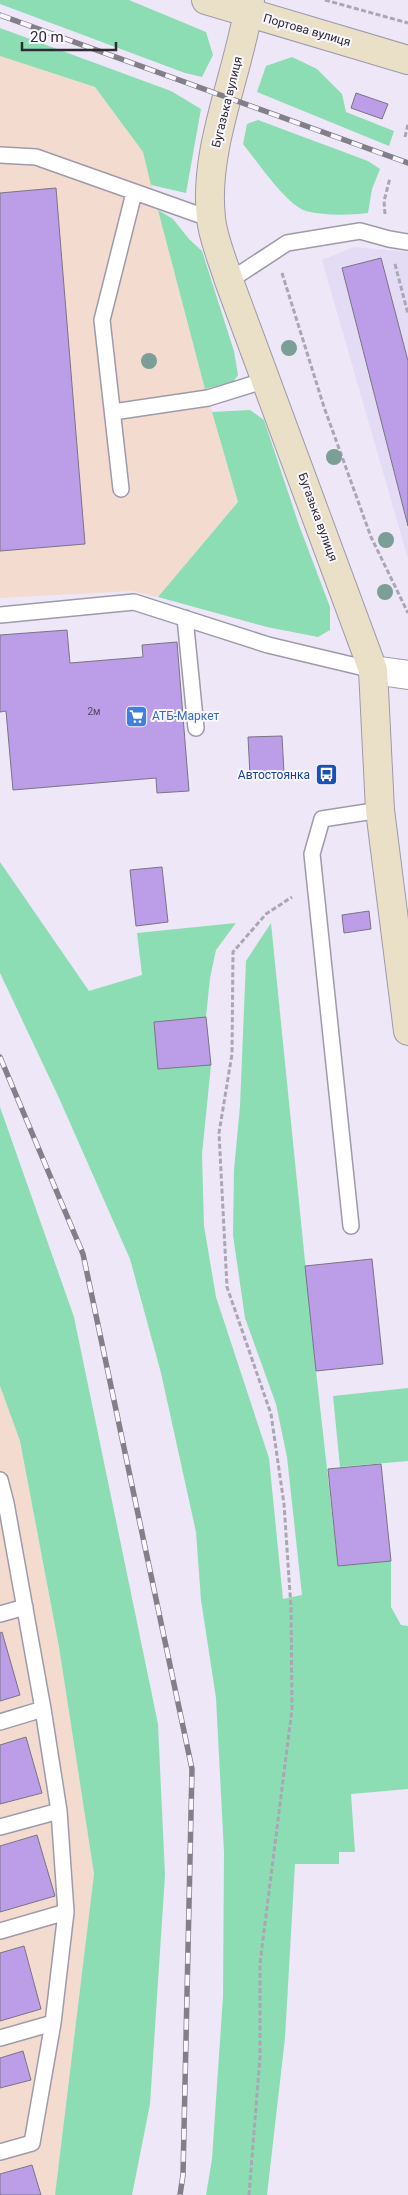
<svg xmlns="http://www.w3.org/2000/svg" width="408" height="2195" font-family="Roboto,sans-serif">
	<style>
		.built { fill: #e4dcf4 }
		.industrial { fill: #f3dbd0 }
		.green { fill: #8dddb4 }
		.building { fill: #bb9de8; stroke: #7a7483 }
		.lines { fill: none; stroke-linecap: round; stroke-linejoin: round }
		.lane-casing { stroke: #9f9aaa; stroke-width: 18 }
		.street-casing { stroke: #9f9aaa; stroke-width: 30 }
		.secondary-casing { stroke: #9f9aaa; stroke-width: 30 }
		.path { stroke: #aba6b4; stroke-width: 3; stroke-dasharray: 5 2.5; stroke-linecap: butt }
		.lane { stroke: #fff; stroke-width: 15 }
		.street { stroke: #fff; stroke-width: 28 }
		.secondary { stroke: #eae0c7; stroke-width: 28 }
		.rail-casing { stroke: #837f8a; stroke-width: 5.5 }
		.rail { stroke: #f9f6fd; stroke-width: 4; stroke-dasharray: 11; stroke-linecap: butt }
		.tree { fill: #7b9e96 }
		.labels { text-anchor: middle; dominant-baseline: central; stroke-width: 4; stroke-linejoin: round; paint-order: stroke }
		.number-label { font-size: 10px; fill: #514860 }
		.street-label { font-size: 12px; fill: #2e2c32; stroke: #f9f6fd }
		.shop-label { font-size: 12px; fill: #366cbe; stroke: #f9f6fd; text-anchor: start }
		.transit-label { font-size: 12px; fill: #164399; stroke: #f9f6fd; text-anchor: end }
	</style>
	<rect width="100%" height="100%" fill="#ede7f8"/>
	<path class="built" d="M 354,247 L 408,252 L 408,559 L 322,260 Z"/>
	<path class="industrial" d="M 0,56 L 95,87 L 143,152 L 208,398 L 238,502 L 158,597 L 132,591 L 0,598 Z
		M 0,1386 L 20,1441 L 59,1647 L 94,1874 L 55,2195 L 0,2195 Z"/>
	<path class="green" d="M 0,0 L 129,0 L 206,32 L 213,55 L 202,77 L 185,73 L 0,4 Z
		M 0,28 L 171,91 L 201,109 L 186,193 L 151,185 L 143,152 L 95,87 L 0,56 Z
		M 292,57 L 317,69 L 342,94 L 346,112 L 394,131 L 389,146 L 257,92 L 266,66 Z
		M 258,120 L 368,161 L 380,169 L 372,189 L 368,213 C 349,215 325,216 306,211 C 287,206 256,160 243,144 L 247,124 Z
		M 158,210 L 173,219 L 189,239 L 202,251 L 234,351 L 238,375 L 233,382 L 205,389 Z
		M 250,410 L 264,420 L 299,525 L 330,607 L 330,630 L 318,637 L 267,627 L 158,597 L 238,502 L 212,412 Z
		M 0,862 L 89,991 L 142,975 L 137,933 L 236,923 L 216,950 L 210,978 L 206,1017 L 211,1065 L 202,1154 L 204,1226 L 216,1297 L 269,1458 L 283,1599 L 302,1595 L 287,1457 L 276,1404 L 245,1318 L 233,1235 L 234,1170 L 240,1106 L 246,961 L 271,923 L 316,1371 L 338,1566 L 391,1561 L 391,1607 L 401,1625 L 408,1626 L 408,1789 L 351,1794 L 355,1852 L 339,1852 L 339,1864 L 295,1864 L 285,2038 L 267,2195 L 206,2195 L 212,2159 L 223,1996 L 224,1852 L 216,1698 L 201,1600 L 196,1532 L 161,1373 L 130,1259 L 59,1098 L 0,973 Z
		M 0,1107 L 74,1317 L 158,1724 L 165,1875 L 150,2104 L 132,2195 L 55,2195 L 94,1874 L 59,1647 L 20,1441 L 0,1386 Z
		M 408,1388 L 408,1461 L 340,1467 L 333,1396 Z"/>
	<path class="building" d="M 356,93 L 388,104 L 382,119 L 351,108 Z
		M 56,188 L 85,544 L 0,551 L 0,193 Z
		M 381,258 L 408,361 L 408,526 L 342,268 Z
		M 67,630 L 70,663 L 143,657 L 142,645 L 177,642 L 189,791 L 157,793 L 156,778 L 13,790 L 6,711 L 0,712 L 0,635 Z
		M 282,736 L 284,773 L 250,775 L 248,737 Z
		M 162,867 L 168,922 L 136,926 L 130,870 Z
		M 369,911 L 371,929 L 344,933 L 342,915 Z
		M 206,1017 L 211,1065 L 158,1069 L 154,1022 Z
		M 372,1259 L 383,1364 L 316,1371 L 305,1266 Z
		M 381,1464 L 391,1561 L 338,1566 L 328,1469 Z
		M 2,1632 L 20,1695 L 0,1701 L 0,1633 Z
		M 26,1737 L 42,1793 L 0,1804 L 0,1745 Z
		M 37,1835 L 55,1896 L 0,1912 L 0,1846 Z
		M 24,1946 L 41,2009 L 0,2021 L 0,1953 Z
		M 23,2051 L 31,2080 L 0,2088 L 0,2058 Z
		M 32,2165 L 41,2195 L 0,2195 L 0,2174 Z"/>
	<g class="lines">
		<defs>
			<path id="lane" d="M 0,155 L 36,157 L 211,219
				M 229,281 L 287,243 L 360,231 L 389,239 L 408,242
				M 113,412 L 208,398 L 266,380
				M 121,489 L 102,320 L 134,193
				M 0,615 L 134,602 L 268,645 L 373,670
				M 185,618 L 196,728
				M 351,1226 L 312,854 L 322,819 L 380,810
				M 0,1480 L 6,1503 L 43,1709 L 59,1811 L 66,1912 L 53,2023 L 32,2143 L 0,2152
				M 0,1614 L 25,1607
				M 0,1722 L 43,1709
				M 0,1827 L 59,1811
				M 0,1931 L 66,1912
				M 0,2038 L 53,2023"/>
			<path id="street" d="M 373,670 L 408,675"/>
			<path id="secondary" d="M 206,0 L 408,60
				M 250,0 C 240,71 203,147 211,218 C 213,239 223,261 229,281 L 373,670 L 380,810 L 408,1031"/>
		</defs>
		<use href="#lane" class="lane-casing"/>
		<use href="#street" class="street-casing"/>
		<use href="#secondary" class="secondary-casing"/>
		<path class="path" d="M 325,0 L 408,23
			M 405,137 L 408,124
			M 385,214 L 384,201 L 390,178
			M 395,264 L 408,314
			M 282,273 L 324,407 L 371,537 L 408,613
			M 249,2195 L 260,2057 L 260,1963 L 292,1709 L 291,1608 L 284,1504 L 271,1414 L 227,1287 L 219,1133 L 232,1054 L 233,952 L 266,914 L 292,897"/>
		<use href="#lane" class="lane"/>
		<use href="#street" class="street"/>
		<use href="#secondary" class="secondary"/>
		<defs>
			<path id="rail" d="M 0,15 L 408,163
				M 0,1057 L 83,1254 L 192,1769 L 183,2175 L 180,2195"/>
		</defs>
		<use href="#rail" class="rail-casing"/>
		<use href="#rail" class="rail"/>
	</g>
	<g class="tree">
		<circle cx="289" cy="348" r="8"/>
		<circle cx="149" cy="361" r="8"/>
		<circle cx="334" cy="457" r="8"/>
		<circle cx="386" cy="540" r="8"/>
		<circle cx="385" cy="592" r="8"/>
	</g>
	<defs>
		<symbol id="supermarket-square" viewBox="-11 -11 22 22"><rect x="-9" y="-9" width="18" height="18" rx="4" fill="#3f7fe0" stroke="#f9f6fd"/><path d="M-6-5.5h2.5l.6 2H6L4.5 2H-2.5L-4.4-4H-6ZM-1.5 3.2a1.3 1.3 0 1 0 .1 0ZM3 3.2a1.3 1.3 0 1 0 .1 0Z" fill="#fff"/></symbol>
		<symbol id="bus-square" viewBox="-11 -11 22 22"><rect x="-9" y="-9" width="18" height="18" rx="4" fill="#1a4fb4" stroke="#f9f6fd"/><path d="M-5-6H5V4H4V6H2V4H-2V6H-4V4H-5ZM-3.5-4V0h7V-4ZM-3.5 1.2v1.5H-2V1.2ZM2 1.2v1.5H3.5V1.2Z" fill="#fff"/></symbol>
	</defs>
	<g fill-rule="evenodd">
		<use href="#supermarket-square" x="124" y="704" width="25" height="25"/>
		<use href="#bus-square" x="314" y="762" width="25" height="25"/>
	</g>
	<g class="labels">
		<g class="number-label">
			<text x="94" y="711">2м</text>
		</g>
		<g class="street-label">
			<text transform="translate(307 30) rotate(16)">Портова вулиця</text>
			<text transform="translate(227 102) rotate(-76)">Бугазька вулиця</text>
			<text transform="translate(318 517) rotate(70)">Бугазька вулиця</text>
		</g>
		<g class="shop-label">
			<text x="152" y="716">АТБ-Маркет</text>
		</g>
		<g class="transit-label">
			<text x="310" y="775">Автостоянка</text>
		</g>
	</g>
	<path d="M22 42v8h94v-8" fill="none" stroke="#2e2c32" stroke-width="2.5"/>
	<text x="30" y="42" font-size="15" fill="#2e2c32" stroke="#f9f6fd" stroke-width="4" paint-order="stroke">20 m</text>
</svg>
